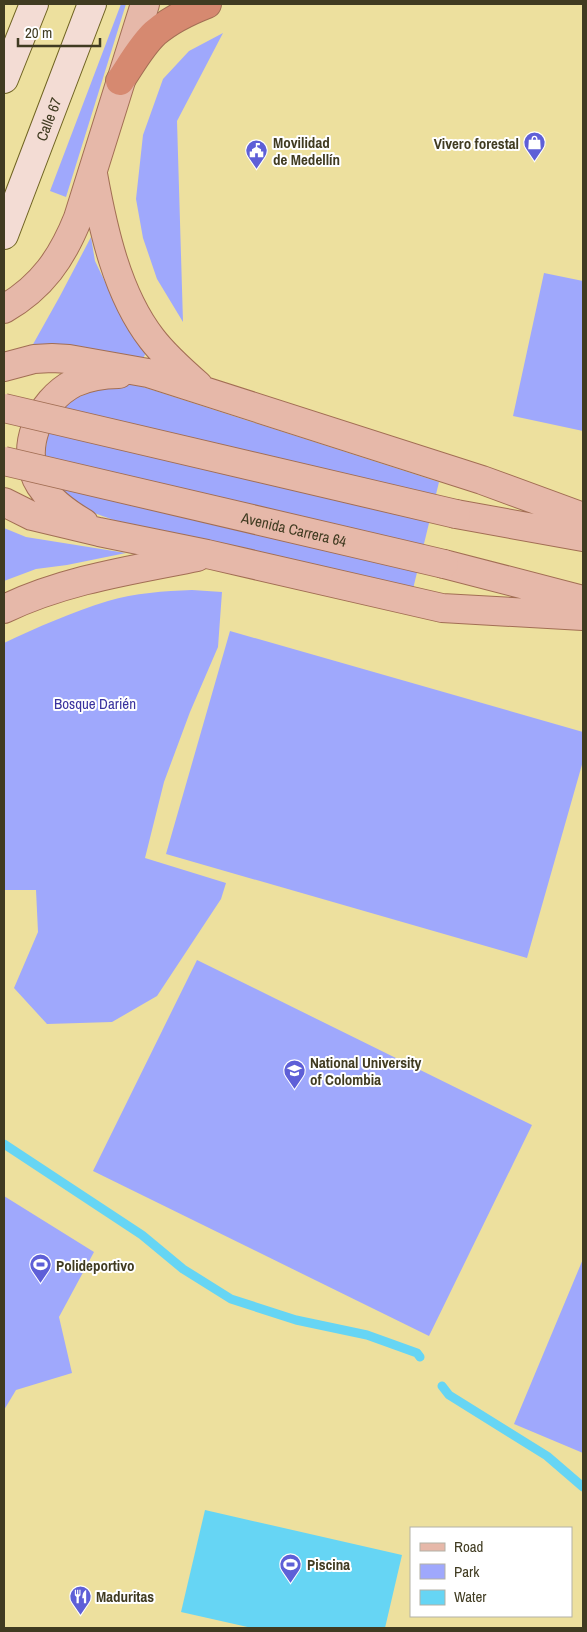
<svg xmlns="http://www.w3.org/2000/svg" width="587" height="1632" font-family="'Archivo Narrow',sans-serif">
	<style>
		.green { fill: #9fa8fc }
		.water { fill: #66d5f4 }
		.lines { fill: none; stroke-linecap: round; stroke-linejoin: round }
		.stream { stroke: #66d5f4; stroke-width: 9 }
		.secondary-casing { stroke: #6f6322; stroke-width: 30 }
		.primary-casing { stroke: #a26e54; stroke-width: 30 }
		.highway-casing { stroke: #a26e54; stroke-width: 30 }
		.secondary { stroke: #f3dcd4; stroke-width: 28 }
		.primary { stroke: #e6b8a9; stroke-width: 28 }
		.highway { stroke: #d68970; stroke-width: 28 }
		.primary-bridge-casing { stroke: #a26e54; stroke-width: 30; stroke-linecap: butt }
		.primary-bridge { stroke: #e6b8a9; stroke-width: 28 }
		.labels { text-anchor: middle; dominant-baseline: central; stroke-width: 4; stroke-linejoin: round; paint-order: stroke }
		.street-label { font-size: 15px; fill: #403b21; stroke: #fff }
		.poi-label { font-size: 15px; font-weight: bold; fill: #403b21; stroke: #fff; text-anchor: start }
		.park-label { font-size: 15px; fill: #3a339e; stroke: #fff }
	</style>
	<rect width="100%" height="100%" fill="#ede09e"/>
	<path class="green" d="M 121,4 L 126,4 L 66,197 L 50,191 Z
		M 223,33 L 177,121 L 183,322 L 157,279 L 143,238 L 136,199 L 143,135 L 163,79 L 189,51 Z
		M 91,237 L 95,261 L 108,288 L 148,348 L 142,361 L 27,355 L 60,296 Z
		M 544,273 L 583,281 L 583,431 L 513,416 Z
		M 134,384 L 439,482 L 413,589 L 125,524 L 80,508 L 54,486 L 45,455 L 48,432 L 71,400 L 106,386 Z
		M 4,528 L 26,537 L 126,553 L 67,565 L 36,569 L 4,581 Z
		M 192,590 L 222,592 L 218,647 L 190,712 L 164,782 L 145,858 L 226,883 L 221,899 L 157,996 L 112,1022 L 47,1024 L 14,988 L 38,932 L 36,890 L 4,890 L 4,643 C 38,627 72,612 108,601 C 135,593 164,591 192,590 Z
		M 230,631 L 583,732 L 583,761 L 527,958 L 166,854 Z
		M 197,960 L 532,1125 L 429,1336 L 93,1171 Z
		M 4,1196 L 94,1252 L 59,1317 L 72,1373 L 16,1390 L 4,1410 Z
		M 583,1259 L 583,1453 L 514,1424 Z"/>
	<path class="water" d="M 205,1510 L 402,1555 L 385,1628 L 252,1628 L 181,1612 Z"/>
	<g class="lines">
		<path class="stream" d="M 4,1144 L 142,1235 L 183,1269 L 231,1299 L 296,1320 L 367,1335 L 417,1353 L 420,1357
			M 442,1386 L 449,1395 L 547,1456 L 583,1487"/>
		<defs>
			<g id="secondary">
				<path d="M 4,79 L 34,4"/>
				<path id="s1" d="M 4,235 L 92,4"/>
			</g>
			<path id="primary" d="M 93,174 C 103,229 117,294 152,339 C 165,356 182,371 198,385
				M 4,309 C 42,287 62,258 78,218 L 145,4
				M 4,367 L 34,359 L 52,358 L 69,359 L 148,373 L 482,480 L 583,517
				M 4,502 L 32,516 L 99,532 L 207,554 L 442,608 L 583,616
				M 456,514 L 583,537
				M 84,523 C 67,513 51,502 40,485 C 18,450 39,401 74,383 C 87,377 105,374 119,374
				M 444,564 L 583,600
				M 4,609 C 64,580 132,570 197,557"/>
			<path id="highway" d="M 120,81 C 131,65 141,46 155,33 C 170,20 189,11 207,4"/>
		</defs>
		<use href="#secondary" class="secondary-casing"/>
		<use href="#primary" class="primary-casing"/>
		<use href="#highway" class="highway-casing"/>
		<use href="#secondary" class="secondary"/>
		<use href="#primary" class="primary"/>
		<use href="#highway" class="highway"/>
		<defs>
			<g id="primary-bridge">
				<path d="M 4,408 L 456,514"/>
				<path id="s2" d="M 4,461 L 444,564"/>
			</g>
		</defs>
		<use href="#primary-bridge" class="primary-bridge-casing"/>
		<use href="#primary-bridge" class="primary-bridge"/>
	</g>
	<defs>
		<symbol id="shop-pin" viewBox="-11 -11 22 30"><path d="M0 17L-7.5 6A9.5 9.5 0 1 1 7.5 6Z" fill="#5e5fd7" stroke="#fff"/><path d="M-5-2.5h2.3a2.7 3.5 0 0 1 5.4 0H5L5.5 6h-11ZM-1.5-2.5h3a1.5 2.3 0 0 0-3 0Z" fill="#fff"/></symbol>
		<symbol id="civic-pin" viewBox="-11 -11 22 30"><path d="M0 17L-7.5 6A9.5 9.5 0 1 1 7.5 6Z" fill="#5e5fd7" stroke="#fff"/><path d="M-.6-6.5H3V-4.5H.6V-3L4-1V1h2V6H-6V1h2V-1L-.6-3ZM-1.2 2.5V6h2.4V2.5Z" fill="#fff"/></symbol>
		<symbol id="university-pin" viewBox="-11 -11 22 30"><path d="M0 17L-7.5 6A9.5 9.5 0 1 1 7.5 6Z" fill="#5e5fd7" stroke="#fff"/><path d="M0-5L7-2L0 1L-7-2ZM-4 1L0 2.5L4 1V4Q0 6-4 4Z" fill="#fff"/></symbol>
		<symbol id="stadium-pin" viewBox="-11 -11 22 30"><path d="M0 17L-7.5 6A9.5 9.5 0 1 1 7.5 6Z" fill="#5e5fd7" stroke="#fff"/><path d="M0-5a6.5 5 0 1 0 0 10a6.5 5 0 1 0 0-10ZM-3.5-1.8h7v3.6h-7Z" fill="#fff"/></symbol>
		<symbol id="restaurant-pin" viewBox="-11 -11 22 30"><path d="M0 17L-7.5 6A9.5 9.5 0 1 1 7.5 6Z" fill="#5e5fd7" stroke="#fff"/><path d="M-5-6h1v4h1v-4h1v4h1v-4h1v5L-1.5 .5V6h-2V.5L-5-1ZM5-6V6H3V1.5H1.5Q1.5-4 5-6Z" fill="#fff"/></symbol>
	</defs>
	<g fill-rule="evenodd">
		<use href="#shop-pin" x="522" y="130" width="25" height="34"/>
		<use href="#civic-pin" x="244" y="138" width="25" height="34"/>
		<use href="#university-pin" x="282" y="1058" width="25" height="34"/>
		<use href="#stadium-pin" x="28" y="1252" width="25" height="34"/>
		<use href="#stadium-pin" x="278" y="1552" width="25" height="34"/>
		<use href="#restaurant-pin" x="68" y="1584" width="25" height="34"/>
	</g>
	<g class="labels">
		<g class="street-label">
			<text stroke="none"><textPath href="#s1" startOffset="124">Calle 67</textPath></text>
			<text stroke="none"><textPath href="#s2" startOffset="298">Avenida Carrera 64</textPath></text>
		</g>
		<g class="poi-label">
			<text x="273" y="142">Movilidad<tspan x="273" dy="17">de Medellín</tspan></text>
			<text x="519" y="143" text-anchor="end">Vivero forestal</text>
			<text x="310" y="1062">National University<tspan x="310" dy="17">of Colombia</tspan></text>
			<text x="56" y="1265">Polideportivo</text>
			<text x="307" y="1564">Piscina</text>
			<text x="96" y="1596">Maduritas</text>
		</g>
		<g class="park-label">
			<text x="95" y="703">Bosque Darién</text>
		</g>
	</g>
	<rect width="587" height="1632" fill="none" stroke="#403b21" stroke-width="10"/>
	<rect x="410" y="1527" width="162" height="90" fill="#ffffff" stroke="#b3b1a6"/>
	<rect x="420" y="1543" width="25" height="8" fill="#e6b8a9" stroke="#b3b1a6"/>
	<text x="454" y="1552" font-size="15" fill="#403b21">Road</text>
	<rect x="420" y="1564" width="25" height="15" fill="#9fa8fc" stroke="#b3b1a6"/>
	<text x="454" y="1577" font-size="15" fill="#403b21">Park</text>
	<rect x="420" y="1590" width="25" height="15" fill="#66d5f4" stroke="#b3b1a6"/>
	<text x="454" y="1602" font-size="15" fill="#403b21">Water</text>
	<path d="M18 38v8h82v-8" fill="none" stroke="#403b21" stroke-width="2.5"/>
	<text x="25" y="38" font-size="15" fill="#403b21" stroke="#ffffff" stroke-width="4" paint-order="stroke">20 m</text>
</svg>
